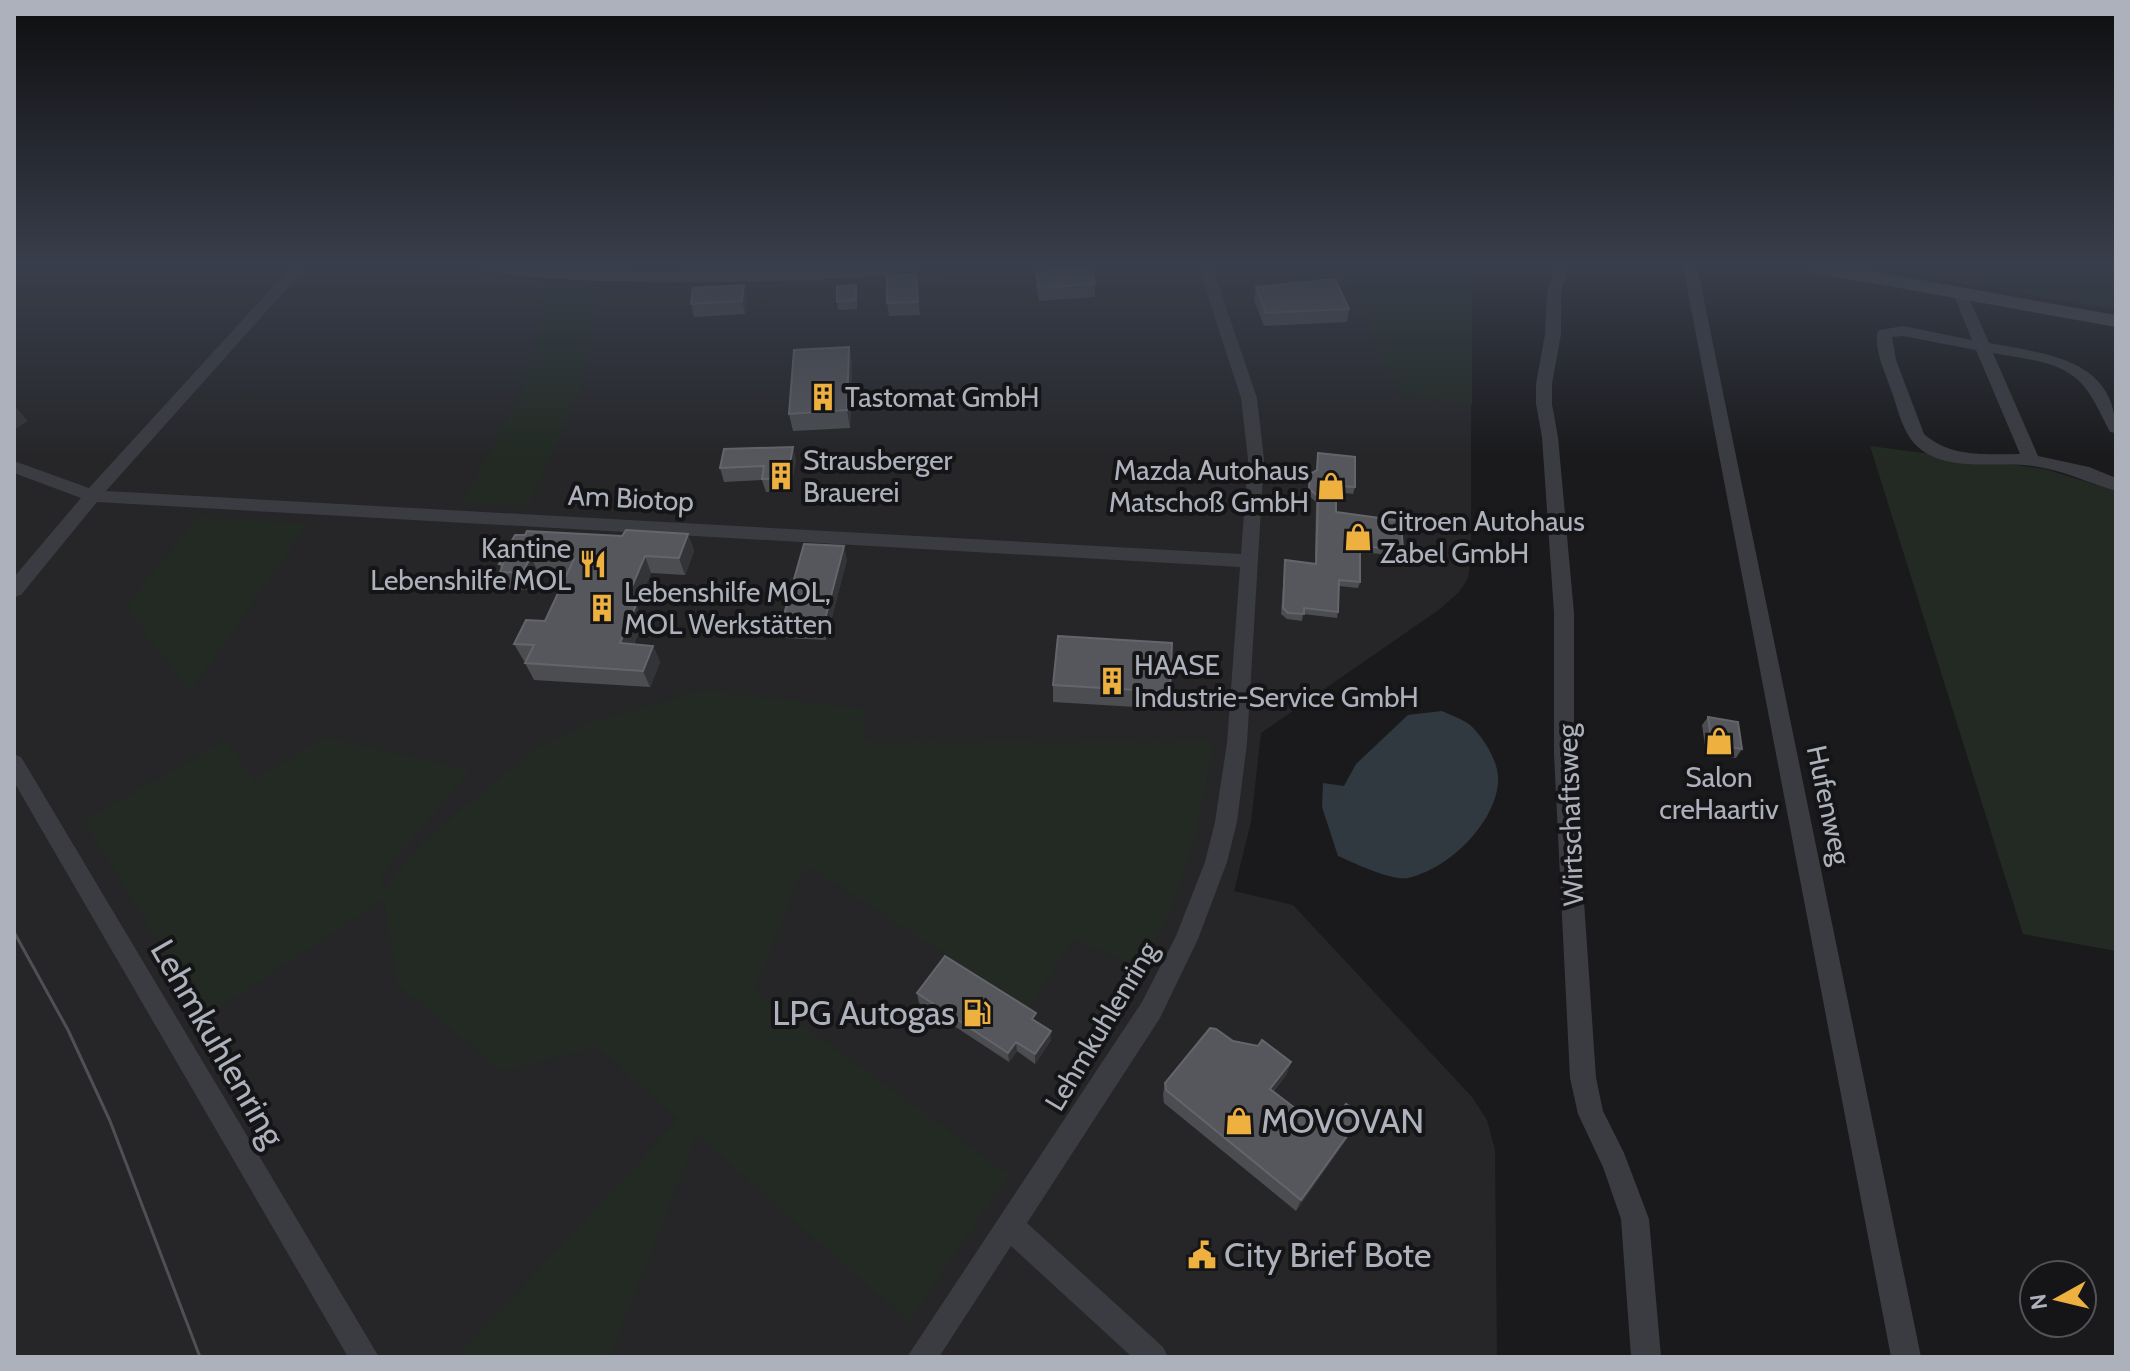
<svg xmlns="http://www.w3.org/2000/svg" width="2130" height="1371" font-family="Cabin,sans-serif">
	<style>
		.built { fill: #262629 }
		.green { fill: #222a23 }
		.water { fill: #303940 }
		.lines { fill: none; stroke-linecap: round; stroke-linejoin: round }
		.street { fill: #3b3c41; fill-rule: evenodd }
		.secondary { fill: #494b51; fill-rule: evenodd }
		.tram { stroke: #4e5056; stroke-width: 3 }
		.wall { fill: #4b4d51 }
		.shaded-wall { fill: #333437 }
		.building { fill: #56575c; stroke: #64656b; stroke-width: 2 }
		.labels { text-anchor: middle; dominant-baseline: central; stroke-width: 8; stroke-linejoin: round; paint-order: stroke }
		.poi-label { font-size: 28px; fill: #adb1bb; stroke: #151517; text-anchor: start }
		.street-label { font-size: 28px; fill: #adb1bb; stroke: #151517 }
		.near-poi-label { font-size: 34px; fill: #adb1bb; stroke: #151517; text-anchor: start }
		.near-street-label { font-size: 34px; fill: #adb1bb; stroke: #151517 }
	</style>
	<rect width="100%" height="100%" fill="#1a1a1c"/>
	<path class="built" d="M 14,266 L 441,266 L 601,290 L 1059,266 L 1471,266 L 1471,560 L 1468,578 L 1459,592 L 1440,609 L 1261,733 L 1251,822 L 1234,891 L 1293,905 L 1472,1097 L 1487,1120 L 1495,1150 L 1497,1357 L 14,1357 Z"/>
	<path class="green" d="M 1339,266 L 1472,266 L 1472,405 L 1400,395 Z
		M 1868,266 L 2116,266 L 2116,310 L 1869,267 Z
		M 548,283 L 601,287 L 580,393 L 528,506 L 462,503 L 521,394 Z
		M 1870,446 L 2045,469 L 2116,491 L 2116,951 L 2023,934 Z
		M 196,517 L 309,523 L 190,693 L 126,607 Z
		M 702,690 L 865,709 L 863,742 L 1213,741 C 1201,821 1183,899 1141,969 L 1074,939 L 1029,1008 L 809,867 L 799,877 L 749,1005 L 755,991 L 1009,1174 L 909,1322 L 697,1135 L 610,1357 L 456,1357 L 679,1119 L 597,1047 L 501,1071 L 397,984 L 384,899 L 205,1017 L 84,821 L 225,740 L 254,780 L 326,737 L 470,770 L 382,875 L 384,890 L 419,845 L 535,749 L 589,723 Z"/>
	<path class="water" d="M 1442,711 C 1452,716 1467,720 1474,729 C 1487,743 1500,765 1498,784 C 1493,826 1448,869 1408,878 C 1391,881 1354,863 1338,856 L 1322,807 L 1323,783 L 1344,786 L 1356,764 L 1408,715 Z"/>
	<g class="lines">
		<path class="street" d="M 292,266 L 307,266 L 106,491 L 1241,554 L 1248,459 L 1241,398 L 1198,266 L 1212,266 L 1257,398 L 1264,459 L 1247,743 L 1237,822 L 1227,862 L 1198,939 L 1160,1018 L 1027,1223 L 1163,1347 L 1168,1357 L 1132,1357 L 1011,1246 L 939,1357 L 907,1357 L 1142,1002 L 1176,936 L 1205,862 L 1215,822 L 1227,743 L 1240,567 L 97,502 L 21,595 L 14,597 L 14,577 L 81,498 L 14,473 L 14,461 L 89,488 Z
			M 1555,266 L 1569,266 L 1561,293 L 1561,334 L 1552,384 L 1552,404 L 1558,437 L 1574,613 L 1574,754 L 1596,1078 L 1603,1111 L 1624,1153 L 1649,1219 L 1661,1357 L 1631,1357 L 1621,1219 L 1603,1167 L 1578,1114 L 1570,1078 L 1554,754 L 1554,613 L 1542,437 L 1536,404 L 1536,384 L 1545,334 L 1547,293 Z
			M 1683,266 L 1697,266 L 1921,1357 L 1891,1357 Z
			M 1960,289 L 1967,293 L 1989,343 C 2046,354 2116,358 2116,433 L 2110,432 C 2103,419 2097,405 2089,393 C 2068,360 2028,360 1993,353 L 2038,456 L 2089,467 L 2116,478 L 2116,491 C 2088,483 2063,470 2033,466 C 1993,460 1931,477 1907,433 C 1899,419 1896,402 1890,387 C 1884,369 1875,352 1877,333 L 1880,330 L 1903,326 L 1972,340 L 1953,293 ZM 1903,336 L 1976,350 L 2020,454 C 1986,454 1951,458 1924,434 L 1896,360 L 1892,337 Z
			M 14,754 L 21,757 L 379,1357 L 348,1357 L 14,782 Z"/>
		<path class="secondary" d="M 478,266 L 647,271 L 923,266 C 906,286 498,289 478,266 Z
			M 1800,266 L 1843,266 L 2116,315 L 2116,327 L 1810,272 Z"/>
		<path class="tram" d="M 14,932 L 68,1030 L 110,1121 L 200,1357"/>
	</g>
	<path class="wall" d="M 1036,272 L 1095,284 L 1095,297 L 1039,301 L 1036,285 Z
		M 916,274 L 920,315 L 889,316 L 887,303 Z
		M 1256,287 L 1349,309 L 1347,322 L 1264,326 L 1254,300 Z
		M 857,293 L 857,309 L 838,310 L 837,302 Z
		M 747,298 L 745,314 L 694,317 L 691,304 Z
		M 849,347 L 852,364 L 850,428 L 793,431 L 789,414 Z
		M 1318,453 L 1355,487 L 1353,494 L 1336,492 L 1336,512 L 1403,550 L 1401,556 L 1360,552 L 1360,582 L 1358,588 L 1339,586 L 1338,612 L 1337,618 L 1303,614 L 1302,621 L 1287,619 L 1281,614 L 1285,560 L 1315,563 L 1316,502 L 1308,495 L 1310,474 L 1316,470 Z
		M 796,460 L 790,491 L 766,492 L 762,480 L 724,482 L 720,468 Z
		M 688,534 L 694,551 L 685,575 L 651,573 L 637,607 L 643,622 L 634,644 L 653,646 L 660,662 L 650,687 L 534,680 L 525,663 L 526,661 L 524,661 L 514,644 L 545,621 L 567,576 L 539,574 L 531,590 L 509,589 L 500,572 L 501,568 L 499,564 L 622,536 Z
		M 847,559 L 826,640 L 785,638 L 781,625 Z
		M 1053,685 L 1170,692 L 1169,709 L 1053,702 Z
		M 1708,717 L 1742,749 L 1736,758 L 1706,753 L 1702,725 Z
		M 917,993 L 1036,1021 L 1051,1031 L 1051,1040 L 1035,1064 L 1017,1051 L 1009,1062 L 919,1003 Z
		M 1233,1041 L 1291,1062 L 1286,1075 L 1273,1092 L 1326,1132 L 1355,1127 L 1296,1211 L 1164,1103 L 1163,1095 L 1165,1083 Z"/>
	<path class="shaded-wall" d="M 744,285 L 747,298 L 745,314 L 742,301 Z
		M 849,347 L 852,364 L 850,428 L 847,410 Z
		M 17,408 L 28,421 L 14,430 L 14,410 Z
		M 793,447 L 796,460 L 790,491 L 787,478 Z
		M 688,534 L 694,551 L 685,575 L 679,558 Z
		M 844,546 L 847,559 L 826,640 L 823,627 Z
		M 645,556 L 651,573 L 637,607 L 643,622 L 627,660 L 620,643 L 624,605 Z
		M 531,557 L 539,574 L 531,590 L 522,573 Z
		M 653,646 L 660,662 L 650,687 L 643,671 Z
		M 1051,1031 L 1051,1040 L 1035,1064 L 1035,1054 Z
		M 1016,1042 L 1017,1051 L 1009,1062 L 1008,1053 Z
		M 1291,1062 L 1286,1075 L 1265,1101 L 1270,1089 Z
		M 1362,1115 L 1355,1127 L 1296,1211 L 1301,1200 Z"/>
	<path class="building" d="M 1092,268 L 1095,284 L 1039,288 L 1036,272 Z
		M 916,274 L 918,302 L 887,303 L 887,276 Z
		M 1335,279 L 1349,309 L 1266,313 L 1256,287 Z
		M 744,285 L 742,301 L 691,304 L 693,288 Z
		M 856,285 L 856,300 L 837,302 L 837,286 Z
		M 849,347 L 847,410 L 789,414 L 794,350 Z
		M 793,447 L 787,478 L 762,479 L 764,466 L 720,468 L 724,449 Z
		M 1318,453 L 1355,457 L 1355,487 L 1336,486 L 1336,512 L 1401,521 L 1403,550 L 1360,546 L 1360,582 L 1339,580 L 1338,612 L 1304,608 L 1304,614 L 1288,613 L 1283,608 L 1285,560 L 1316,564 L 1318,496 L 1309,489 L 1310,474 L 1317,470 Z
		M 626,530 L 688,534 L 679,558 L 645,556 L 624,605 L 636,605 L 620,643 L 653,646 L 643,671 L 525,663 L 534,645 L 514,644 L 526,620 L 545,621 L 574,559 L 531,557 L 522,573 L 500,572 L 503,564 L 499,564 L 515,535 L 525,535 L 527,531 L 622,536 Z
		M 804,544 L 844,546 L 823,627 L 781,625 Z
		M 1058,636 L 1172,643 L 1170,692 L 1053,685 Z
		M 1708,717 L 1738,722 L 1742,749 L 1712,744 Z
		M 945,956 L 1036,1013 L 1032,1019 L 1051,1031 L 1035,1054 L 1016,1042 L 1008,1053 L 917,993 Z
		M 1210,1028 L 1216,1029 L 1233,1041 L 1258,1046 L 1262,1040 L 1291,1062 L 1270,1089 L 1326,1132 L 1346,1104 L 1362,1115 L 1301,1200 L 1166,1090 L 1165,1083 Z"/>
	<linearGradient id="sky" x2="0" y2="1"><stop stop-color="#0e0e0f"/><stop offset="0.58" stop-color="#383e4b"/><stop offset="1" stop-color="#383e4b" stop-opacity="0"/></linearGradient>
	<rect width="2130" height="458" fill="url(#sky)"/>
	<defs>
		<symbol id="building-bare" viewBox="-9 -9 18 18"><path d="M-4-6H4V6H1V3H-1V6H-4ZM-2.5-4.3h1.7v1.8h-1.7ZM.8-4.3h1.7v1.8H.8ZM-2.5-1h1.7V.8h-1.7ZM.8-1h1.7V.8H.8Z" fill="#eeb03f" stroke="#151517" stroke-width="2.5" paint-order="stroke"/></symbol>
		<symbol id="shop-bare" viewBox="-9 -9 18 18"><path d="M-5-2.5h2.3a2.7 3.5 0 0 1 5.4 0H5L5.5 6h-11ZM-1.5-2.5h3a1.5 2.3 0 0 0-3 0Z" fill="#eeb03f" stroke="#151517" stroke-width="2.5" paint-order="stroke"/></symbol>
		<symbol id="restaurant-bare" viewBox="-9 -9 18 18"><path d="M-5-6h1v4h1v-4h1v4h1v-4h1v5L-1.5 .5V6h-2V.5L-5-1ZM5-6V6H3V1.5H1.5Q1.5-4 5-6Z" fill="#eeb03f" stroke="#151517" stroke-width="2.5" paint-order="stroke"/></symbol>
		<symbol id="fuel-bare" viewBox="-9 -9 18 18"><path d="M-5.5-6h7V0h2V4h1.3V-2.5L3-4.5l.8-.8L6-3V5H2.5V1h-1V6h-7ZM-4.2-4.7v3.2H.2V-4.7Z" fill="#eeb03f" stroke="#151517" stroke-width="2.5" paint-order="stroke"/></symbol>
		<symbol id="civic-bare" viewBox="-9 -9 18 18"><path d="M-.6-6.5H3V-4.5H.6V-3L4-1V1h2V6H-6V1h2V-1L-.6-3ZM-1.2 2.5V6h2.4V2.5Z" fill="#eeb03f" stroke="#151517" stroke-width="2.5" paint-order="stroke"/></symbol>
	</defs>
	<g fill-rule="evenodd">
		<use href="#building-bare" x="803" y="377" width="40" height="40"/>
		<use href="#building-bare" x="761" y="456" width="40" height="40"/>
		<use href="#shop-bare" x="1311" y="466" width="40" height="40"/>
		<use href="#shop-bare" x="1338" y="517" width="40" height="40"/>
		<use href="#restaurant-bare" x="573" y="544" width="40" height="40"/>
		<use href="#building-bare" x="582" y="588" width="40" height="40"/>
		<use href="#building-bare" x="1092" y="661" width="40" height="40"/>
		<use href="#shop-bare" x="1699" y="721" width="40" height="40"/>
		<use href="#fuel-bare" x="957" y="993" width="40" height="40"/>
		<use href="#shop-bare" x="1219" y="1101" width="40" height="40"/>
		<use href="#civic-bare" x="1182" y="1235" width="40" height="40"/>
	</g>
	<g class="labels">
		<g class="poi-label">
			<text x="845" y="397">Tastomat GmbH</text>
			<text x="803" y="460">Strausberger<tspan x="803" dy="32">Brauerei</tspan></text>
			<text x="1309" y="470" text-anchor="end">Mazda Autohaus<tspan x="1309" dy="32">Matschoß GmbH</tspan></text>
			<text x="1380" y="521">Citroen Autohaus<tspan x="1380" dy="32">Zabel GmbH</tspan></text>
			<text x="571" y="548" text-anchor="end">Kantine<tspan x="571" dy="32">Lebenshilfe MOL</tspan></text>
			<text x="624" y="592">Lebenshilfe MOL,<tspan x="624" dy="32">MOL Werkstätten</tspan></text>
			<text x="1134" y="665">HAASE<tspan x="1134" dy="32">Industrie-Service GmbH</tspan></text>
			<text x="1719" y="777" text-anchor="middle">Salon<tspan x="1719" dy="32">creHaartiv</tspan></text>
		</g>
		<g class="street-label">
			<text transform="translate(631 498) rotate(3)">Am Biotop</text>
			<text transform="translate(1829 805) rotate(78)">Hufenweg</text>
			<text transform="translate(1570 815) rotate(-92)">Wirtschaftsweg</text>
			<text transform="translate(1101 1026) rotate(-59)">Lehmkuhlenring</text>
		</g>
		<g class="near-poi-label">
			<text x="955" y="1013" text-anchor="end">LPG Autogas</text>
			<text x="1261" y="1121">MOVOVAN</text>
			<text x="1224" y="1255">City Brief Bote</text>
		</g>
		<g class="near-street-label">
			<text transform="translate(218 1043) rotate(60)">Lehmkuhlenring</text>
		</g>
	</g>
	<rect width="2130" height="1371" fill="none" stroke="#adb1bb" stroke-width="32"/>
	<g transform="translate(2058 1299) rotate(262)"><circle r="38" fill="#151517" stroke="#525359" stroke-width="2"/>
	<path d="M0-6L14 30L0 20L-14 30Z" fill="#eeb03f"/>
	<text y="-12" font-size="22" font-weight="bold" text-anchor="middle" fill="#adb1bb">N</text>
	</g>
</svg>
